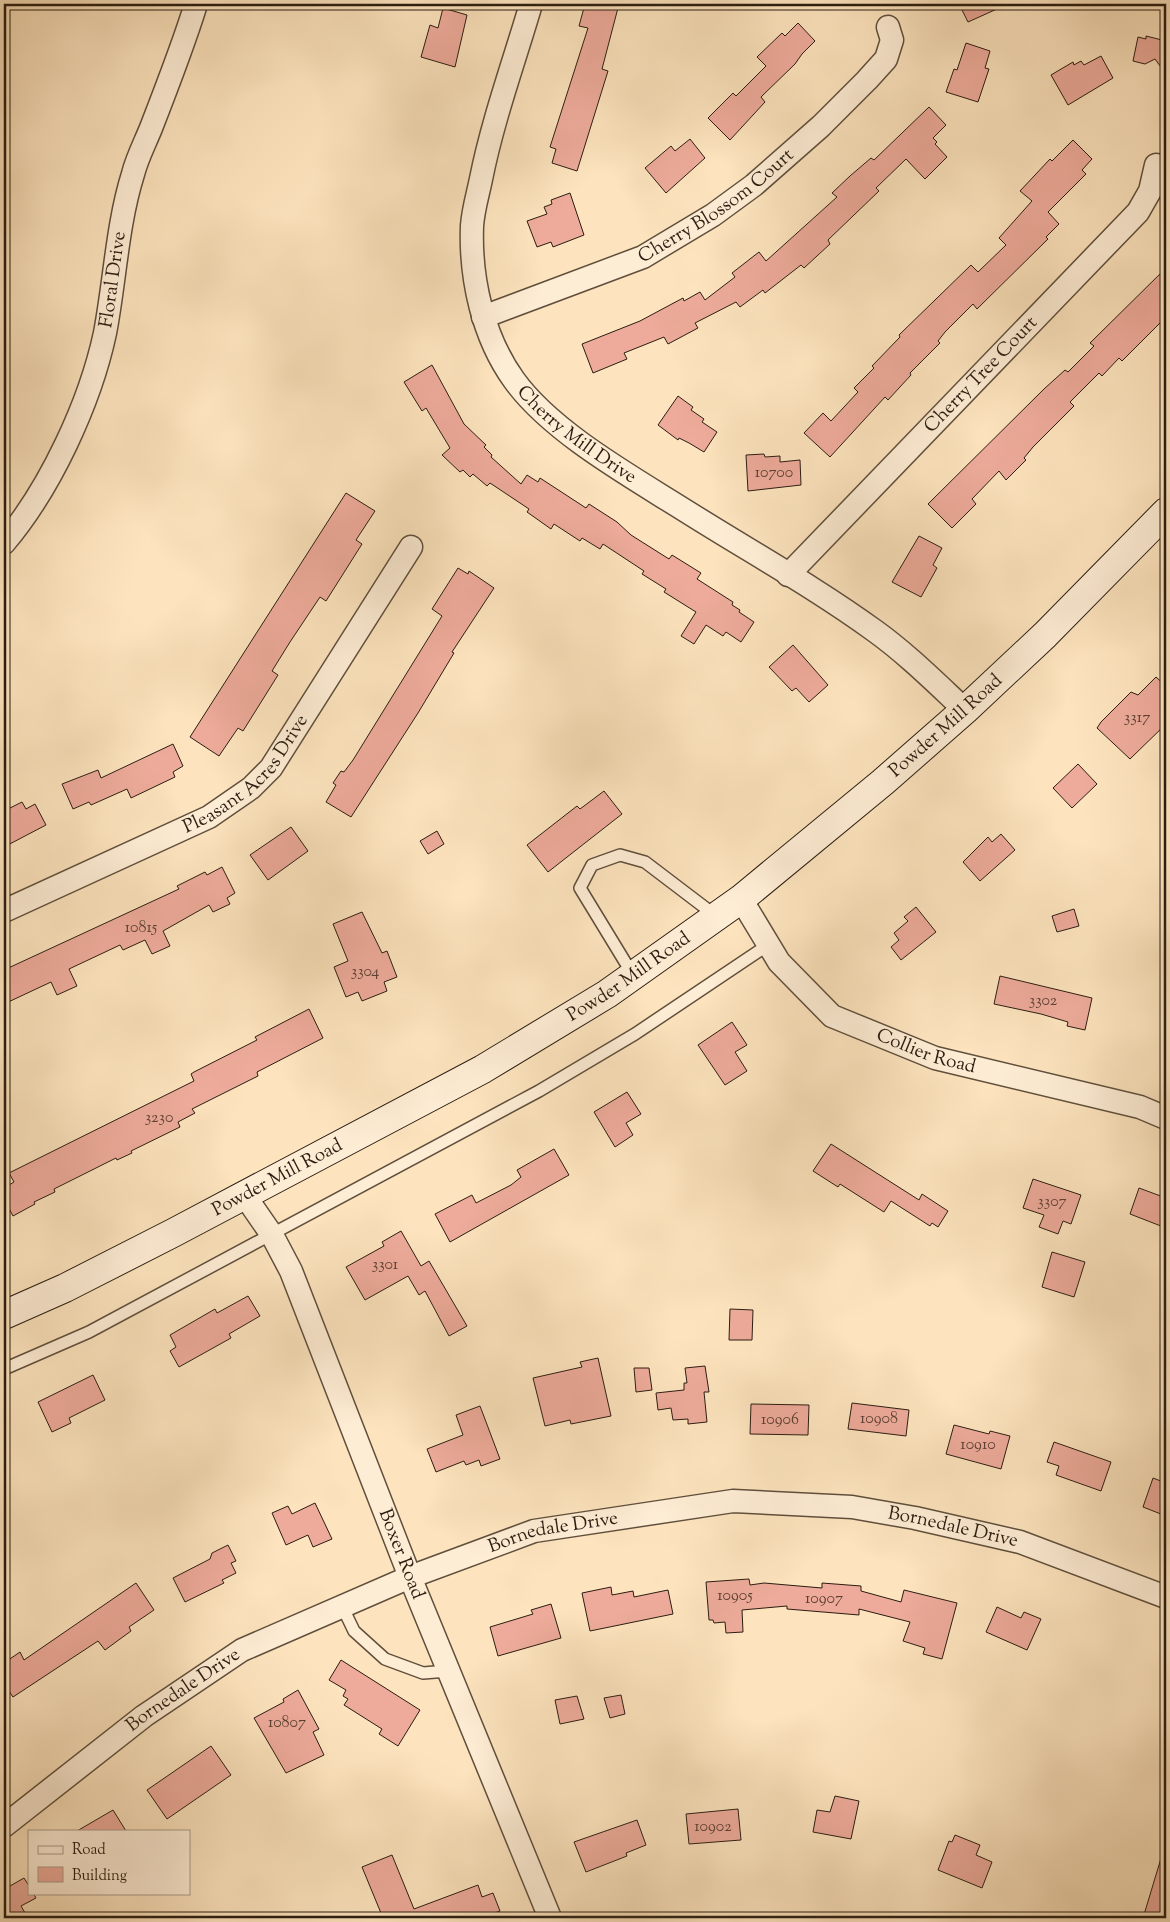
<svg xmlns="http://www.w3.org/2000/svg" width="1170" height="1922" font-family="'Sorts Mill Goudy',serif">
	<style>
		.building { fill: #eeab9b; stroke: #2b1d11 }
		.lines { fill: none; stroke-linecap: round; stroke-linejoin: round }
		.lane-casing { stroke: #604f3c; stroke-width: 14 }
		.street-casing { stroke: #604f3c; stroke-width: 25 }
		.secondary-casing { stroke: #2b1d11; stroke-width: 30 }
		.lane { stroke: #feedd5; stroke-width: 11 }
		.street { stroke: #feedd5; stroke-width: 22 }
		.secondary { stroke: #feedd5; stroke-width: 28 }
		.labels { text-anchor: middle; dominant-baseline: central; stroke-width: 4.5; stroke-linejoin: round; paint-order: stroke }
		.number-label { font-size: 16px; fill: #5c4034 }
		.street-label { font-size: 19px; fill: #2b1d11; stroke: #feedd5 }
	</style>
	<rect width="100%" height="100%" fill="#fde4be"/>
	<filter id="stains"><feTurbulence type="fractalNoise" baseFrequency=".004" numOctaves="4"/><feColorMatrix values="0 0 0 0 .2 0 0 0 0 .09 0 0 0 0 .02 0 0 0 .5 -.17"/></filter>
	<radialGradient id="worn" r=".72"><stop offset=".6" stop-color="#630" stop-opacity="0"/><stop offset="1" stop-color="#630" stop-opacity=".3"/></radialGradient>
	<path class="building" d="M 585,4 L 619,4 L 602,69 L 608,71 L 577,171 L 552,163 L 556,149 L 550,147 L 588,28 L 579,26 Z
		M 959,4 L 1008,4 L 968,22 Z
		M 443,8 L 467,15 L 455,67 L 421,57 L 430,25 L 438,28 Z
		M 798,23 L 815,41 L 802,54 L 795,64 L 761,97 L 765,102 L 730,140 L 708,118 L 733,93 L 736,96 L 766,66 L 757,57 L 782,33 L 785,36 Z
		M 1146,36 L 1166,41 L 1166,74 L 1155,59 L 1145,64 L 1133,61 L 1138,37 L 1146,39 Z
		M 966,43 L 990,51 L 985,68 L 989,69 L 978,102 L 946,92 L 954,69 L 957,70 Z
		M 1101,56 L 1113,78 L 1068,105 L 1051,75 L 1073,62 L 1074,65 L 1081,61 L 1084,65 Z
		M 929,107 L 946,125 L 933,138 L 937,142 L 935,144 L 947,157 L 925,179 L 906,159 L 876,188 L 879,191 L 828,240 L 830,244 L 804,268 L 801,265 L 765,293 L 763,290 L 740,307 L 736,302 L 695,323 L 698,328 L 668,344 L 664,337 L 624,353 L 627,359 L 593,373 L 582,344 L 640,321 L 683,298 L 684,301 L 700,292 L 705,300 L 735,277 L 732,273 L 759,252 L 766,261 L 837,197 L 832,193 L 850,176 L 871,158 L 874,160 Z
		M 690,139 L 705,158 L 666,193 L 645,168 L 671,146 L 675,151 Z
		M 1073,140 L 1092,159 L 1082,170 L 1086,174 L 1048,212 L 1059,224 L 1046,237 L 1048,239 L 977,309 L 973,304 L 945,332 L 938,341 L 940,343 L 910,373 L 911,375 L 888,400 L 885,397 L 830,457 L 804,433 L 823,413 L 831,421 L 858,392 L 854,388 L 874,368 L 872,366 L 900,337 L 899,335 L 971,265 L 978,272 L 1006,245 L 999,238 L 1032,201 L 1020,191 L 1050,159 L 1052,161 Z
		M 570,193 L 584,235 L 553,247 L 551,242 L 537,247 L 527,221 L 547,214 L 544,207 L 552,204 L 551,200 Z
		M 1166,268 L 1166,317 L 1122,361 L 1119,358 L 1102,376 L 1099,373 L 1070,402 L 1074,406 L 1033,447 L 1024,458 L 1026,460 L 1006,480 L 999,471 L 972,499 L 976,504 L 952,528 L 928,504 L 1044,389 L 1065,370 L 1068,372 L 1094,346 L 1090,343 Z
		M 432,365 L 464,424 L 486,445 L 484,447 L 492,455 L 491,457 L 521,484 L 527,475 L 538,482 L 540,478 L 586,508 L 589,504 L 617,522 L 631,535 L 669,559 L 672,555 L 701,573 L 697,579 L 733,602 L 732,605 L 740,610 L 739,612 L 754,622 L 741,642 L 726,632 L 723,636 L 706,625 L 694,644 L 681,636 L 696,612 L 664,592 L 666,589 L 642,574 L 644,571 L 603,544 L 600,549 L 582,538 L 580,541 L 554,524 L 551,529 L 527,512 L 529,509 L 490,483 L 487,486 L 473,474 L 470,477 L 463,470 L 460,472 L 442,455 L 450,448 L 426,408 L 422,411 L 404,382 Z
		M 678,396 L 693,407 L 691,410 L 704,419 L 702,422 L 717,432 L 704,452 L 689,443 L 679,438 L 678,440 L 658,425 Z
		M 764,454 L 765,457 L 780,456 L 780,462 L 800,460 L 801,485 L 748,491 L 746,455 Z
		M 346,493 L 375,511 L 356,540 L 362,544 L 326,601 L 320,597 L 290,642 L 272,671 L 278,675 L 243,731 L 238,728 L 219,756 L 190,737 Z
		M 919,536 L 942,548 L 933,565 L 937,568 L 921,597 L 892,582 Z
		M 458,568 L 468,574 L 469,571 L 494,588 L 452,652 L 454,653 L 418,713 L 351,817 L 326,802 L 336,785 L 333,783 L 341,771 L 344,772 L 353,760 L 442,616 L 432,609 Z
		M 793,645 L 828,685 L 809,702 L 796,688 L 792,691 L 769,667 Z
		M 1156,677 L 1166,686 L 1166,724 L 1130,759 L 1097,728 L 1101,722 L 1131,692 L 1138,695 Z
		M 173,744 L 183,766 L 173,772 L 175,777 L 131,798 L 127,789 L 91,805 L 89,802 L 73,809 L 62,784 L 98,770 L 101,778 Z
		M 1078,764 L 1097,784 L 1072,808 L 1053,788 Z
		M 604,791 L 622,814 L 548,872 L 527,845 L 577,806 L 580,809 Z
		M 22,802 L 26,809 L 35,804 L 46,825 L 4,847 L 4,811 Z
		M 291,827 L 308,851 L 268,880 L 250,855 Z
		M 437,831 L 444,844 L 428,854 L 420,841 Z
		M 1001,834 L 1015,850 L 980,881 L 963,862 L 988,837 L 992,842 Z
		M 222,867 L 235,893 L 227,898 L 230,904 L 213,912 L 209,905 L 163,931 L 170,946 L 152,954 L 145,940 L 123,950 L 120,945 L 69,969 L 77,986 L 57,995 L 51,982 L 4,1004 L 4,970 L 179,889 L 177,886 L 205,872 L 207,875 Z
		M 916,907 L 936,932 L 901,960 L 891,947 L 899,940 L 894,933 L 908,921 L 904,917 Z
		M 1074,909 L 1079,926 L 1057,932 L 1052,916 Z
		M 362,912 L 382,953 L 387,951 L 397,977 L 384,982 L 387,991 L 362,1001 L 358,992 L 346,997 L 334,967 L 348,961 L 333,924 Z
		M 1000,976 L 1092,998 L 1085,1030 L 1067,1026 L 1068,1022 L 1041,1014 L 994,1004 Z
		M 309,1009 L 323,1038 L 257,1072 L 258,1076 L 192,1109 L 195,1113 L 178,1122 L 180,1127 L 131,1151 L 132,1153 L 117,1160 L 116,1158 L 54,1189 L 55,1192 L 34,1202 L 35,1204 L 13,1216 L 4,1199 L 4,1188 L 14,1182 L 9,1173 L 194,1081 L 191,1074 L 194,1072 L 257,1040 L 255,1037 Z
		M 732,1022 L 747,1045 L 735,1052 L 747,1071 L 725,1085 L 698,1045 Z
		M 627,1092 L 641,1114 L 626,1123 L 633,1135 L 615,1147 L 594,1112 Z
		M 831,1144 L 919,1200 L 922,1194 L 948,1211 L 938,1227 L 932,1223 L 930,1226 L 891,1201 L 884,1212 L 840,1184 L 838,1187 L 813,1171 Z
		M 554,1149 L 569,1175 L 450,1242 L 435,1214 L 472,1195 L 476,1203 L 511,1185 L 521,1177 L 517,1170 Z
		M 1033,1179 L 1081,1195 L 1071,1224 L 1063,1221 L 1058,1234 L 1039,1227 L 1044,1215 L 1023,1208 Z
		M 1139,1188 L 1166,1198 L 1166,1228 L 1130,1214 Z
		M 401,1231 L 421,1266 L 429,1261 L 467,1326 L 449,1336 L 425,1291 L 419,1295 L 408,1276 L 365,1300 L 346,1267 L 384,1246 L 382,1242 Z
		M 1052,1252 L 1085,1262 L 1074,1297 L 1042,1287 Z
		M 248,1296 L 260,1316 L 229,1334 L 231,1338 L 179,1367 L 170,1351 L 176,1347 L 170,1335 L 215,1309 L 217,1313 Z
		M 730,1309 L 753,1310 L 752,1340 L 729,1340 Z
		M 598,1358 L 611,1416 L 571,1424 L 570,1420 L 545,1426 L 533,1378 L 582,1367 L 580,1362 Z
		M 705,1366 L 709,1392 L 704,1392 L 707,1422 L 688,1424 L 688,1419 L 673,1420 L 671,1408 L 658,1410 L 656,1393 L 684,1390 L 684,1383 L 687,1383 L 685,1368 Z
		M 634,1368 L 649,1368 L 652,1390 L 636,1392 Z
		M 93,1375 L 105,1400 L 69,1418 L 71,1423 L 52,1432 L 38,1402 Z
		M 852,1403 L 909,1410 L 906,1436 L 848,1429 Z
		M 751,1404 L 809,1405 L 808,1435 L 750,1434 Z
		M 480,1406 L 500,1459 L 481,1466 L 479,1460 L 466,1465 L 464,1461 L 436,1472 L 427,1449 L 463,1435 L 456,1415 Z
		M 954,1425 L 989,1434 L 990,1431 L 1010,1436 L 1001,1469 L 946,1454 Z
		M 1054,1442 L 1111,1462 L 1101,1491 L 1056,1475 L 1059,1466 L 1047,1462 Z
		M 1153,1478 L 1166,1483 L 1166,1516 L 1143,1507 Z
		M 315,1503 L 332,1539 L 313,1547 L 308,1535 L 286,1545 L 272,1513 L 288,1506 L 292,1514 Z
		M 228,1545 L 236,1561 L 231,1563 L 236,1573 L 222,1580 L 224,1583 L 185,1602 L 173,1578 L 210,1559 L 212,1553 Z
		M 749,1579 L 750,1585 L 764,1583 L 822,1588 L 822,1583 L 861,1586 L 861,1591 L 901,1602 L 904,1590 L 957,1603 L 942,1659 L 923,1654 L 925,1648 L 903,1641 L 910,1622 L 859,1609 L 859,1615 L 787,1609 L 787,1606 L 742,1610 L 743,1632 L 726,1633 L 725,1622 L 714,1623 L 713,1620 L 709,1620 L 706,1582 Z
		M 136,1583 L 154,1610 L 129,1627 L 131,1631 L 105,1650 L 98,1641 L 13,1697 L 4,1684 L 4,1663 L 20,1652 L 24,1660 Z
		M 611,1587 L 612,1595 L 633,1591 L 634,1597 L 668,1590 L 673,1614 L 590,1631 L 582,1593 Z
		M 551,1604 L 561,1638 L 498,1656 L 490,1627 L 533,1614 L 531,1610 Z
		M 997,1607 L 1021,1618 L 1024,1612 L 1041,1619 L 1027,1650 L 986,1632 Z
		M 341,1660 L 420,1710 L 398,1746 L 379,1734 L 382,1729 L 344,1705 L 348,1699 L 343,1696 L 346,1690 L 329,1680 Z
		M 298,1690 L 319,1729 L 313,1732 L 324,1755 L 286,1773 L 254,1718 L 284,1702 L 283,1699 Z
		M 621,1695 L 625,1714 L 610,1718 L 604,1698 Z
		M 577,1696 L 584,1719 L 560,1724 L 555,1700 Z
		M 211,1746 L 231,1775 L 167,1819 L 147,1790 Z
		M 835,1796 L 859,1801 L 851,1839 L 813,1832 L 817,1810 L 830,1812 Z
		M 738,1809 L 741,1840 L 689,1844 L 686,1814 Z
		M 113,1810 L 126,1831 L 77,1831 Z
		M 637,1820 L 646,1845 L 626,1853 L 627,1856 L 586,1872 L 574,1842 Z
		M 955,1835 L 980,1845 L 976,1855 L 992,1862 L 982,1888 L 938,1870 L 949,1841 L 952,1842 Z
		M 392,1855 L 414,1909 L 478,1885 L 482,1897 L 493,1893 L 500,1911 L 481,1918 L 478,1914 L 466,1918 L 383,1918 L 362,1867 Z
		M 1162,1855 L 1166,1856 L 1166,1900 L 1161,1918 L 1143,1918 Z
		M 4,1875 L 10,1886 L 24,1878 L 29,1886 L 29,1893 L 33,1893 L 36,1898 L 21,1906 L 28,1918 L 4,1918 Z"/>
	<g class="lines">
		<defs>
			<path id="lane" d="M 633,975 L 580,888 L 592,865 L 620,855 L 645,862 L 716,916
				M 4,1369 L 89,1332 L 539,1091 L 635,1034 L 768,945
				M 342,1606 L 354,1631 L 385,1659 L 423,1673 L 448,1671"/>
			<g id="street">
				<path id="s1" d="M 531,4 C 514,62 493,119 481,179 C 478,194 473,210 472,226 C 470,279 483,337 514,380 C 552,433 634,478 689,513 C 751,552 816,588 875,631 C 907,654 936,683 965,710"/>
				<path id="s2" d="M 483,317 L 643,257 L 713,215 L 754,185 L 821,126 L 867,80 L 886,59 L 892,40 L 888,27"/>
				<path id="s3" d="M 4,543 C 50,489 90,403 105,333 C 115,281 117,225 133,174 C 137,158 145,143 151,128 C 167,87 183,46 196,4"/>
				<path id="s4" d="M 788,575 L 1138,212 L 1150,191 L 1156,165"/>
				<path id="s5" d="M 741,899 L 779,962 L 832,1016 L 935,1058 L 1140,1107 L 1166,1118"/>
				<path id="s6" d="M 4,911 L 209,817 L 251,788 L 271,768 L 411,547"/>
				<path id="s7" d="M 245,1196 L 272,1235 L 291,1271 L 410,1577 L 550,1918"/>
				<path id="s8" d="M 4,1826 L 144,1716 L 242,1650 L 410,1577 L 534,1531 L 733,1501 L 852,1507 L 915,1518 L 1020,1542 L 1166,1597"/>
			</g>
			<g id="secondary">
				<path id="s9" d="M 4,1315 L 65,1288 L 173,1233 L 483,1069 L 607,994 L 741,899 L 883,782 L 965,710 L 1045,635 L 1166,512"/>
			</g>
		</defs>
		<use href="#lane" class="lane-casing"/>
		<use href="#street" class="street-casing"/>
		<use href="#secondary" class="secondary-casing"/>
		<use href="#lane" class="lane"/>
		<use href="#street" class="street"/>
		<use href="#secondary" class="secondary"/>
	</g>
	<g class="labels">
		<g class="number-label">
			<text x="774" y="473">10700</text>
			<text x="1137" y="718">3317</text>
			<text x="141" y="928">10815</text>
			<text x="365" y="972">3304</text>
			<text x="1043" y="1001">3302</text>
			<text x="159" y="1118">3230</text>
			<text x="1052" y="1202">3307</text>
			<text x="385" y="1265">3301</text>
			<text x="879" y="1419">10908</text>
			<text x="780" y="1420">10906</text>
			<text x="978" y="1445">10910</text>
			<text x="735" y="1596">10905</text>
			<text x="824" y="1599">10907</text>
			<text x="287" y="1723">10807</text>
			<text x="713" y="1827">10902</text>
		</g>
		<g class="street-label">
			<text stroke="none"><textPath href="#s2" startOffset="260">Cherry Blossom Court</textPath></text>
			<text stroke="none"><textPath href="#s3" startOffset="289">Floral Drive</textPath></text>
			<text stroke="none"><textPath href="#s4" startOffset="278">Cherry Tree Court</textPath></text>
			<text stroke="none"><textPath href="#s1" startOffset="476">Cherry Mill Drive</textPath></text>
			<text stroke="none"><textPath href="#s9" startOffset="1116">Powder Mill Road</textPath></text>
			<text stroke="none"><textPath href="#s6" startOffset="282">Pleasant Acres Drive</textPath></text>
			<text stroke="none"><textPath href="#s9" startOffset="711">Powder Mill Road</textPath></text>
			<text stroke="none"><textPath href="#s5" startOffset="250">Collier Road</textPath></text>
			<text stroke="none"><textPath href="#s9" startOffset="306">Powder Mill Road</textPath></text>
			<text stroke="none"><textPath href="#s8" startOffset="1035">Bornedale Drive</textPath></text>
			<text stroke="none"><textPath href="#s8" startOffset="630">Bornedale Drive</textPath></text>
			<text stroke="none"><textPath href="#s7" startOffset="392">Boxer Road</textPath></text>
			<text stroke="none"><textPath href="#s8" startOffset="225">Bornedale Drive</textPath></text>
		</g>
	</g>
	<rect width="1170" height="1922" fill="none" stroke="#fde4be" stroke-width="20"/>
	<rect x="5" y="5" width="1160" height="1912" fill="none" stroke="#2b1d11" stroke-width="2.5"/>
	<rect x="10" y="10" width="1150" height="1902" fill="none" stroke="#2b1d11"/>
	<rect x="28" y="1830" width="162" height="65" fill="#feedd5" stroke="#aa9a87"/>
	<rect x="38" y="1846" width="25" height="8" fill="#feedd5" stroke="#aa9a87"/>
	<text x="72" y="1854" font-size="15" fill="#2b1d11">Road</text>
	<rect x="38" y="1867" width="25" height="15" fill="#eeab9b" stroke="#aa9a87"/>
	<text x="72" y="1880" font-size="15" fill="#2b1d11">Building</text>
	<rect width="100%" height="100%" filter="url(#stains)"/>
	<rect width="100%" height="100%" fill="url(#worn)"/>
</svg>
